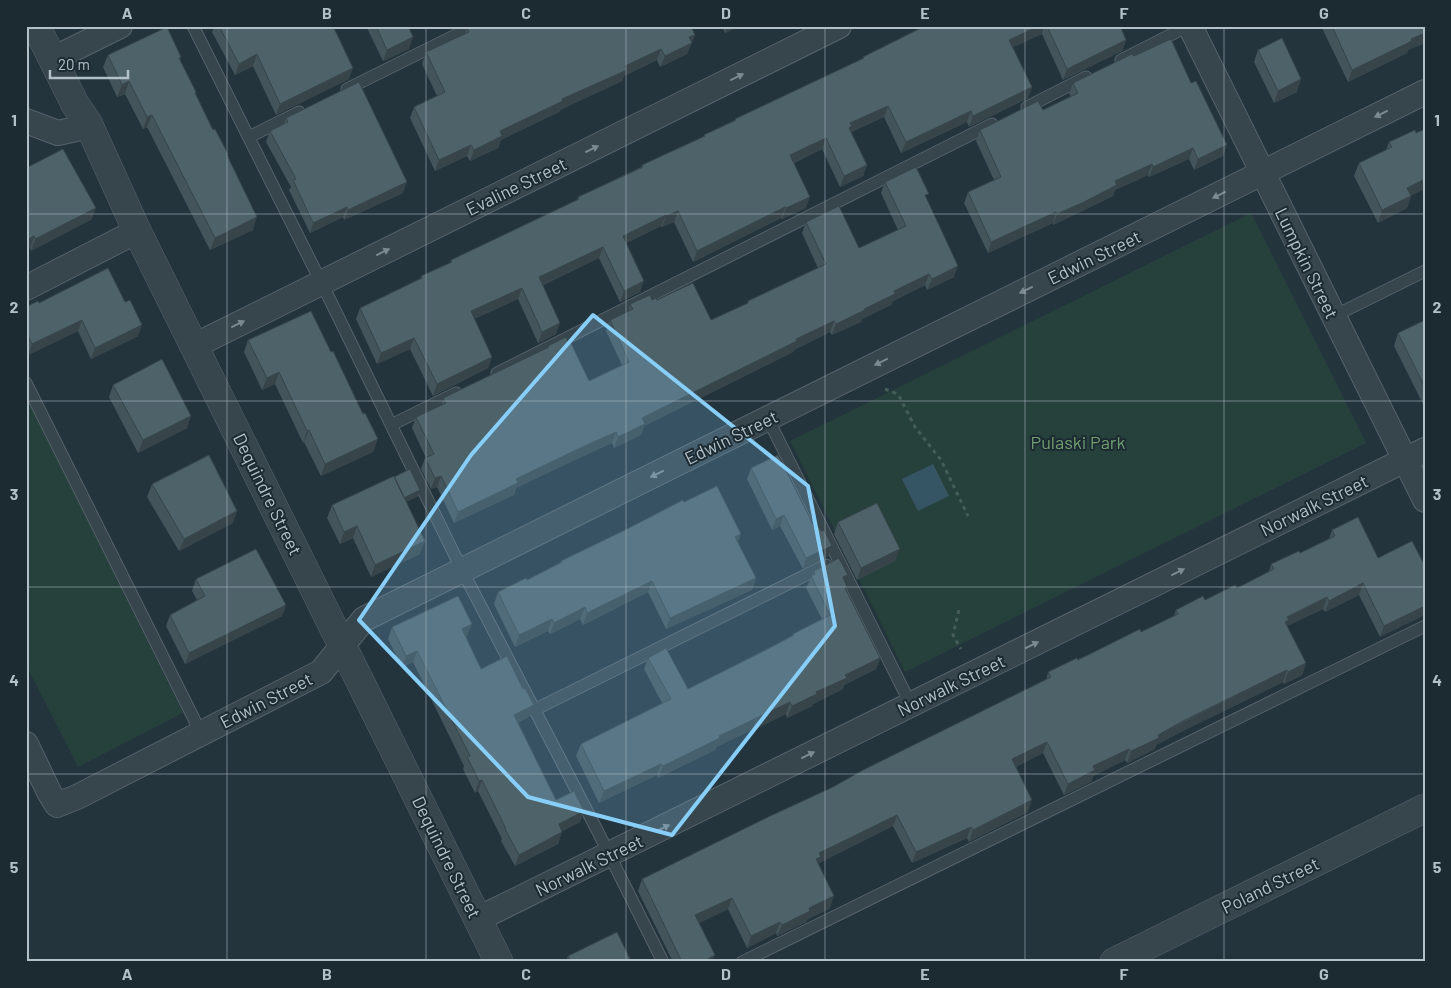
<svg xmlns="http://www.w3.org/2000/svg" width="1451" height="988" font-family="Barlow,sans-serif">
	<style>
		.green { fill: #26403c }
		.water { fill: #365564 }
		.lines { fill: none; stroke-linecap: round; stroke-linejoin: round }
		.service-casing { stroke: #55636b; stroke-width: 13 }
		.minor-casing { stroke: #55636b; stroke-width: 26 }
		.tertiary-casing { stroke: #55636b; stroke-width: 29 }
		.path { stroke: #455c59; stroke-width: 3; stroke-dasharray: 4 4; stroke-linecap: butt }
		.service { stroke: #37454d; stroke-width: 11 }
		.minor { stroke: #37454d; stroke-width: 24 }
		.tertiary { stroke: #37454d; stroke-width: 28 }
		.wall { fill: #43545b }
		.shaded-wall { fill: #37454a }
		.building { fill: #4e626a; stroke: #37454a }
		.oneway { fill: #7b8991 }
		.marked { fill: #87cff9; fill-opacity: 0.2; stroke: #87cff9; stroke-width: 4; stroke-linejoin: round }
		.grid { fill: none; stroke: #b2c0c8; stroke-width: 1; stroke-opacity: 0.55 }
		.labels { text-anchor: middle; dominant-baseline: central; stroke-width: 4; stroke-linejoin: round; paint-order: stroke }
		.street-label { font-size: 18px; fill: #b2c0c8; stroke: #1c2a32 }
		.park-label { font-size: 18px; fill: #719e70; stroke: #1c2a32 }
		.neatline { fill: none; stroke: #b2c0c8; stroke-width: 2 }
		.grid-label { font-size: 16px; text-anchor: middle; font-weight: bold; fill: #b2c0c8 }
	</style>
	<rect width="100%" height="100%" fill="#23343d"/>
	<path class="green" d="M 1251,213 L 1366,443 L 905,672 L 790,441 Z
		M 26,397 L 183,713 L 78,767 L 26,665 Z"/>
	<path class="water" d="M 933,464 L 949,496 L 918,511 L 902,479 Z"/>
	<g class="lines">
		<defs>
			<path id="service" d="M 193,26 L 332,304 L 462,570 L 597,830 L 663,962
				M 1121,60 L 1188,26
				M 347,89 L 474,26
				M 1027,107 L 1086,77
				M 249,137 L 299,112
				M 1334,316 L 1425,271
				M 497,373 L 992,124
				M 26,383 L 201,733
				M 768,419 L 911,705
				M 391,425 L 456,393
				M 534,710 L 826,565
				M 742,962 L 1425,626"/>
			<path id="minor" d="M 1190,26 L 1425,500
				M 53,59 L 120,26
				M 26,121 L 58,133 L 76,129 L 88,123
				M 26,288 L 137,231
				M 194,346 L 839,26
				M 26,744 L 49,792 L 57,805 L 77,797 L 321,672 L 364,619 L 1425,92
				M 478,919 L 1425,450"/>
			<path id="tertiary" d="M 36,26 L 75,104 L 88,123 L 137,231 L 499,962
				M 1114,962 L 1425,808"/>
		</defs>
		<use href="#service" class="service-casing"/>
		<use href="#minor" class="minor-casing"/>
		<use href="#tertiary" class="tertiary-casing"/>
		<path class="path" d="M 885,389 L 895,393 L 899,396 L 915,427 L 941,460 L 968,516
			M 959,610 L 953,635 L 961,649"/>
		<use href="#service" class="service"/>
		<use href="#minor" class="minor"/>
		<use href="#tertiary" class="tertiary"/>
	</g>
	<path class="wall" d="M 215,26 L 333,26 L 349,79 L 276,115 L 253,66 L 235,75 L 212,32 Z
		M 366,26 L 408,26 L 409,49 L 383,61 Z
		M 722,26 L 739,26 L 725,33 Z
		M 924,26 L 1120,26 L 1126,40 L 1122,51 L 1063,80 L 1042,34 L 1013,47 L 1032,87 L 1028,98 L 969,127 L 967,122 L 901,153 L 884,117 L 851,132 L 867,165 L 863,176 L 840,187 L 822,149 L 794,163 L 806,208 L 782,219 L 781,218 L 693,262 L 674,222 L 662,227 L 661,226 L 626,243 L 640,292 L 620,302 L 599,258 L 543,285 L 556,334 L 538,343 L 518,299 L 474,319 L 492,357 L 488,368 L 433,396 L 410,349 L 377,364 L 356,319 L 360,308 L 421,278 L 421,276 L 450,263 L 451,260 L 577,200 L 578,197 L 641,167 L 642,165 L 703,137 L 704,135 L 735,120 L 735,119 L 862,59 L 863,57 L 924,27 Z
		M 1321,26 L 1425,26 L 1425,43 L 1408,50 L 1407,53 L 1348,82 Z
		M 467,28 L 695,35 L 687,54 L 660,67 L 657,60 L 624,76 L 622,81 L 560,110 L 559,112 L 501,140 L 498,148 L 470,161 L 467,156 L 435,171 L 410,118 L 414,107 L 437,96 L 422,64 L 426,52 L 465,34 Z
		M 1258,50 L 1297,92 L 1274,103 L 1254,62 Z
		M 108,55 L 181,57 L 180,60 L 196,94 L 213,130 L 228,154 L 228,156 L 253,230 L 210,250 L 147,127 L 143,129 L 125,94 L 117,97 L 103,67 Z
		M 1134,56 L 1223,156 L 1194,170 L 1189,159 L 1149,177 L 1148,175 L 1115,190 L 1113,196 L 1080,212 L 1053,225 L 1053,223 L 988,253 L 964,203 L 968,192 L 994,180 L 976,141 L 980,130 L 1043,110 L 1071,96 L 1069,94 L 1073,83 Z
		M 286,118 L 403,193 L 344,220 L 343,217 L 310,233 L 289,190 L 291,187 L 266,142 L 270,131 L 284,123 Z
		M 1415,130 L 1411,196 L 1407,208 L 1378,223 L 1354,176 L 1359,163 L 1386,150 L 1389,142 Z
		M 26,168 L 92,219 L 31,251 L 30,248 L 26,250 Z
		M 885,182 L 927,199 L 954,277 L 927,290 L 925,285 L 893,301 L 891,305 L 862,319 L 861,322 L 832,335 L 830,332 L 794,350 L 793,352 L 644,426 L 641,435 L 614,448 L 612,443 L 574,460 L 516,488 L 514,495 L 454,523 L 437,487 L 431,489 L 421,469 L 425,458 L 426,458 L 412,428 L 416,417 L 441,406 L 443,398 L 547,348 L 548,346 L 589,381 L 622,365 L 606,331 L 610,320 L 628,312 L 630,304 L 652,300 L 657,300 L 711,320 L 747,304 L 748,301 L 818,268 L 802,233 L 806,222 L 859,248 L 898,230 L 881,193 Z
		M 39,303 L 138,336 L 91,359 L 78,331 L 28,355 L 26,351 L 26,307 Z
		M 1425,320 L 1425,408 L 1394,346 L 1398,333 Z
		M 248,340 L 373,452 L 321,476 L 304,442 L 303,443 L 275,384 L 262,390 L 244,352 Z
		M 113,385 L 187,428 L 138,453 L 109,397 Z
		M 751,468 L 828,556 L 803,569 L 780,526 L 772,530 L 747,479 Z
		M 152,484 L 233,523 L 179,551 L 147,497 Z
		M 418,496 L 406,502 L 420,554 L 371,577 L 353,538 L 340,544 L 327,518 L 332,505 Z
		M 684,502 L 741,534 L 738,542 L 756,578 L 752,590 L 666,629 L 648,592 L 583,625 L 580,619 L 550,634 L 548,631 L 515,647 L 494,604 L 498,592 L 527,580 L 560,563 L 561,561 Z
		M 838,522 L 895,561 L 857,580 L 834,534 Z
		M 1332,530 L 1378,558 L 1425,566 L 1380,637 L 1359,595 L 1325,612 L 1323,609 L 1287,626 L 1306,663 L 1302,675 L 1284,684 L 1283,682 L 1179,733 L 1156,745 L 1155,749 L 1127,763 L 1125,760 L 1093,776 L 1091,782 L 1064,795 L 1043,753 L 1016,767 L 1028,812 L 969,842 L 967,838 L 912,863 L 893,826 L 819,863 L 818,864 L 830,908 L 808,919 L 806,922 L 777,936 L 776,933 L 747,948 L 728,909 L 699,923 L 712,962 L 673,962 L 638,891 L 642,879 L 833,787 L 1046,680 L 1048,672 L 1141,632 L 1174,616 L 1176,610 L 1205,600 L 1237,588 L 1269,572 L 1271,564 L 1300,553 L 1329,539 Z
		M 814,571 L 845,582 L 846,589 L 880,658 L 876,669 L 844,685 L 843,689 L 813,704 L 812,706 L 787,718 L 786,714 L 716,747 L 715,750 L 658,778 L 657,775 L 599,803 L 576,756 L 581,744 L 662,703 L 644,669 L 648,658 L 688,689 L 792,636 L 793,634 L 822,619 L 806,588 Z
		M 196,579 L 286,605 L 282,616 L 185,664 L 166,626 L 170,615 L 197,600 L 192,591 Z
		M 392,627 L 467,636 L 466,637 L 481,669 L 530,716 L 518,723 L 556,800 L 584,811 L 580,822 L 562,831 L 558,844 L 515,866 L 501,841 L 502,839 L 478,791 L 475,793 L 463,769 L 464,766 L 413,662 L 402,668 L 388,639 Z
		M 568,956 L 630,959 L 629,962 L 566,962 Z"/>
	<path class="shaded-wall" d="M 728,26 L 739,26 L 725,33 Z
		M 1039,26 L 1044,26 L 1042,34 L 1005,51 L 1009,40 Z
		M 1425,33 L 1425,43 L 1408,50 L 1407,53 L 1348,82 L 1352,70 L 1411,39 Z
		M 695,35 L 687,54 L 660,67 L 665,56 L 689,37 Z
		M 413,37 L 409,49 L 383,61 L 387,50 Z
		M 1126,40 L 1122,51 L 1063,80 L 1067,69 Z
		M 661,49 L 657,60 L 624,76 L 622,81 L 560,110 L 559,112 L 501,140 L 498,148 L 470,161 L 474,150 L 500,131 L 625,66 Z
		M 257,54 L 253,66 L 235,75 L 239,64 Z
		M 353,68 L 349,79 L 276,115 L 280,104 Z
		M 1301,79 L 1297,92 L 1274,103 L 1278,91 Z
		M 129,81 L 125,94 L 117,97 L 122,85 Z
		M 1032,87 L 1028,98 L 969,127 L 973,116 Z
		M 888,106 L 884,117 L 850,133 L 848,138 L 850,123 Z
		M 971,111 L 967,122 L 901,153 L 906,142 Z
		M 152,115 L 147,127 L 143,129 L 147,117 Z
		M 826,138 L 822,149 L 786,166 L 790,155 Z
		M 471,145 L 467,156 L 435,171 L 439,160 Z
		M 1227,145 L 1223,156 L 1194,170 L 1198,159 Z
		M 1193,148 L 1189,159 L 1149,177 L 1153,167 Z
		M 1152,164 L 1148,175 L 1115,190 L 1113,196 L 1053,225 L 1057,214 L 1115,181 Z
		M 867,165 L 863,176 L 840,187 L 844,176 Z
		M 1425,179 L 1425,189 L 1402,200 L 1407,188 Z
		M 407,182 L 403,193 L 344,220 L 348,210 Z
		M 1411,196 L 1407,208 L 1378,223 L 1382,210 Z
		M 810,197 L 806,208 L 782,219 L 786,208 Z
		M 347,207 L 343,217 L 310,233 L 313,223 Z
		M 785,207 L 781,218 L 693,262 L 697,251 Z
		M 96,208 L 92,219 L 31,251 L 35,239 Z
		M 678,211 L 674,222 L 662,227 L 666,216 Z
		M 1056,212 L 1053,223 L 988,253 L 991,242 Z
		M 666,215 L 661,226 L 619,247 L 623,236 Z
		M 257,217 L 253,230 L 210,250 L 215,238 Z
		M 34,236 L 30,248 L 26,250 L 26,240 Z
		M 603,247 L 599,258 L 535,288 L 539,277 Z
		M 958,266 L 954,277 L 927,290 L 932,279 Z
		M 929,274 L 925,285 L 893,301 L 891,305 L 862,319 L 861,322 L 832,335 L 836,324 L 864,309 L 894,291 Z
		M 644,281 L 640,292 L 620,302 L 624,291 Z
		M 522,288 L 518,299 L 467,322 L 471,311 Z
		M 82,320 L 78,331 L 28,355 L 32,344 Z
		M 834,321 L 830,332 L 794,350 L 793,352 L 644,426 L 641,435 L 614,448 L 618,437 L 642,418 L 796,339 Z
		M 560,323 L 556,334 L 538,343 L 542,332 Z
		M 142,325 L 138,336 L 91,359 L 95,348 Z
		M 414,338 L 410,349 L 377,364 L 381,353 Z
		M 492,357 L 488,368 L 433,396 L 437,384 Z
		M 279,372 L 275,384 L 262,390 L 267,378 Z
		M 191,416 L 187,428 L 138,453 L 143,440 Z
		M 309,430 L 304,442 L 303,443 L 307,431 Z
		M 616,432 L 612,443 L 516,488 L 514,495 L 454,523 L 458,512 L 516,479 Z
		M 378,439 L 373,452 L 321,476 L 325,464 Z
		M 441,476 L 437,487 L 431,489 L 435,478 Z
		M 420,490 L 418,496 L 398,506 L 400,500 Z
		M 237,511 L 233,523 L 179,551 L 184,539 Z
		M 784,515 L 780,526 L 772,530 L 776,519 Z
		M 357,526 L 353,538 L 340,544 L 344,532 Z
		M 741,534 L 736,545 L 735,537 Z
		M 425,541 L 420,554 L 371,577 L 375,565 Z
		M 832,546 L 828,556 L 803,569 L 806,558 Z
		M 900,549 L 895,561 L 857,580 L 861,568 Z
		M 848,575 L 843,587 L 843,577 Z
		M 756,578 L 752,590 L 666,629 L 670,618 Z
		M 652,581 L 648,592 L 583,625 L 587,613 Z
		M 1363,583 L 1359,595 L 1325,612 L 1329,601 Z
		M 1327,597 L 1323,609 L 1287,626 L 1281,634 L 1287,617 Z
		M 286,605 L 282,616 L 185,664 L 189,653 Z
		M 1425,606 L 1425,615 L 1380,637 L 1384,626 Z
		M 585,607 L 580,619 L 550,634 L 554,623 Z
		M 552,619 L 548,631 L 515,647 L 519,635 Z
		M 472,624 L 467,636 L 458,641 L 462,629 Z
		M 417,651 L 413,662 L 402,668 L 406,656 Z
		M 880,658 L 876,669 L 844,685 L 843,689 L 813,704 L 812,706 L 787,718 L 792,706 L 845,675 Z
		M 1306,663 L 1302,675 L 1284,684 L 1288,672 Z
		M 1287,670 L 1283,682 L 1179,733 L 1156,745 L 1155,749 L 1127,763 L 1131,751 L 1158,735 Z
		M 790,702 L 786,714 L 754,730 L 758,718 Z
		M 534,705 L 530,716 L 510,727 L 514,715 Z
		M 757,717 L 753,729 L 716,747 L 715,750 L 658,778 L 663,766 L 719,736 Z
		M 1047,742 L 1043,753 L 1008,771 L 1012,759 Z
		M 1129,749 L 1125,760 L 1093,776 L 1091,782 L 1064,795 L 1068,784 L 1093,766 Z
		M 661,764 L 657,775 L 599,803 L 604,791 Z
		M 482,780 L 478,791 L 475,793 L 479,781 Z
		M 1032,800 L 1028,812 L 969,842 L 973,830 Z
		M 584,811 L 580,822 L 554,835 L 559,824 Z
		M 897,815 L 893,826 L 819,863 L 817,868 L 816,859 L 819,853 Z
		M 971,827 L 967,838 L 912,863 L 916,852 Z
		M 562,832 L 558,844 L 515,866 L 519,855 Z
		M 834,896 L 830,908 L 808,919 L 806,922 L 777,936 L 782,925 L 809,908 Z
		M 732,898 L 728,909 L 691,927 L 695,915 Z
		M 780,922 L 776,933 L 747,948 L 751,936 Z
		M 715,955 L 712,962 L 702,962 Z"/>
	<path class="building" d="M 219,26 L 333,26 L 353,68 L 280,104 L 257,54 L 239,64 Z
		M 376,26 L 408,26 L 413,37 L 387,50 Z
		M 471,26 L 691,26 L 695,35 L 689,37 L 692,43 L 665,56 L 661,49 L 625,66 L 627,70 L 562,99 L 563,101 L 500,131 L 502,136 L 474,150 L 471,145 L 439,160 L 414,107 L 445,92 L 426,52 L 469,32 L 467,28 Z
		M 925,26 L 1039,26 L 1009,40 L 1032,87 L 973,116 L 971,111 L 906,142 L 888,106 L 850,123 L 852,126 L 849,128 L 867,165 L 844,176 L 826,138 L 790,155 L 810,197 L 786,208 L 785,207 L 697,251 L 678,211 L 666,216 L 666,215 L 623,236 L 644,281 L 624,291 L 603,247 L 539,277 L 560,323 L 542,332 L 522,288 L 471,311 L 492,357 L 437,384 L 414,338 L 381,353 L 360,308 L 422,278 L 421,276 L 452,262 L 451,260 L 579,199 L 578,197 L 643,167 L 642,165 L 705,136 L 704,135 L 736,120 L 735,119 L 864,58 L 863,57 Z
		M 1047,26 L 1120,26 L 1126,40 L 1067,69 Z
		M 1332,26 L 1425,26 L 1425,33 L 1411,39 L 1412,41 L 1352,70 Z
		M 167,27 L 181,57 L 179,58 L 196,92 L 195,93 L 213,130 L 215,129 L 228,154 L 227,155 L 257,217 L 215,238 L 152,115 L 147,117 L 129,81 L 122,85 L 108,55 Z
		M 1282,38 L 1301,79 L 1278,91 L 1258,50 Z
		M 1171,39 L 1191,83 L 1196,81 L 1227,145 L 1198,159 L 1193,148 L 1153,167 L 1152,164 L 1115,181 L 1117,185 L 1084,202 L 1057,214 L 1056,212 L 991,242 L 968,192 L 1001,177 L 980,130 L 1038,101 L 1043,110 L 1078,93 L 1073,83 L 1132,54 L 1134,56 Z
		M 359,82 L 407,182 L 348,210 L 347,207 L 313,223 L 293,180 L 296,179 L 270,131 L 288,122 L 286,118 Z
		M 1425,129 L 1425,179 L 1407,188 L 1411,196 L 1382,210 L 1359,163 L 1392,147 L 1389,142 L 1415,130 L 1416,133 Z
		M 63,149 L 96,208 L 35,239 L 34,236 L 26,240 L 26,168 Z
		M 916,167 L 929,194 L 925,195 L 958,266 L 932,279 L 929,274 L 894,291 L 895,294 L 864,309 L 865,310 L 836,324 L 834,321 L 796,339 L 797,341 L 642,418 L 645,424 L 618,437 L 616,432 L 578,449 L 516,479 L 518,483 L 458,512 L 441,476 L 435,478 L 425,458 L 434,454 L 416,417 L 446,403 L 443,398 L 549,347 L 548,346 L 566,337 L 568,342 L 570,341 L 589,381 L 629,362 L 610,320 L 633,309 L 630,304 L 650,295 L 652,300 L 656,298 L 657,300 L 693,283 L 711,320 L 748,303 L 748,301 L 826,264 L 806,222 L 839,206 L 859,248 L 906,226 L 885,182 Z
		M 108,268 L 125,302 L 130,300 L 142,325 L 95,348 L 82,320 L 32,344 L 26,332 L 26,307 L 38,301 L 39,303 Z
		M 311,311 L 331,352 L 333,351 L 363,414 L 365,413 L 378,439 L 325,464 L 309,430 L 307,431 L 279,372 L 267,378 L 248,340 Z
		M 1425,320 L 1425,387 L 1398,333 Z
		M 162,359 L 191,416 L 143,440 L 113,385 Z
		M 209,455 L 237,511 L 184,539 L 152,484 Z
		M 778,455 L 814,526 L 817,524 L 821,531 L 824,530 L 832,546 L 806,558 L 784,515 L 776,519 L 751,468 Z
		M 410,469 L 420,490 L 404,498 L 394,477 Z
		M 394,476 L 425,541 L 375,565 L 357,526 L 344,532 L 332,505 Z
		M 717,486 L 741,534 L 735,537 L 756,578 L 670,618 L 652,581 L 587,613 L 585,607 L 554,623 L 552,619 L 519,635 L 498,592 L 526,578 L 527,580 L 562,562 L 561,561 L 625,530 L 683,500 L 684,502 Z
		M 877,503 L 900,549 L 861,568 L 838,522 Z
		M 1358,517 L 1378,558 L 1412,541 L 1425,566 L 1425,606 L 1384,626 L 1363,583 L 1329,601 L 1327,597 L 1287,617 L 1289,620 L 1285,622 L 1306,663 L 1288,672 L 1287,670 L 1183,721 L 1158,735 L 1159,738 L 1131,751 L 1129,749 L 1093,766 L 1095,770 L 1068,784 L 1047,742 L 1012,759 L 1032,800 L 973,830 L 971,827 L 916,852 L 897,815 L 819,853 L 821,857 L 816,859 L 834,896 L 809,908 L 810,911 L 782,925 L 780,922 L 751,936 L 732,898 L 695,915 L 715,955 L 702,962 L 682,962 L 642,879 L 768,817 L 833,787 L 863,770 L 1051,677 L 1048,672 L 1077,658 L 1078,660 L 1140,629 L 1141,632 L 1178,614 L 1176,610 L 1203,596 L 1205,600 L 1235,585 L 1237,588 L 1274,569 L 1271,564 L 1299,551 L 1300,553 L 1335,536 L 1332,530 Z
		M 256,549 L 286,605 L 189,653 L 170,615 L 205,596 L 196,579 Z
		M 839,558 L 848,575 L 843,577 L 847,587 L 845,588 L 880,658 L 845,675 L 847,678 L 816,692 L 817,694 L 792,706 L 790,702 L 719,736 L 720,738 L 663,766 L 661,764 L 604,791 L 581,744 L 671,699 L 648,658 L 666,648 L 688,689 L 764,651 L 794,635 L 793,634 L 830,615 L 811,576 L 815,574 L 814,571 Z
		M 458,596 L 472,624 L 462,629 L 481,669 L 507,656 L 523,689 L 525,688 L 534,705 L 514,715 L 556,800 L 574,791 L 584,811 L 559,824 L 562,832 L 519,855 L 505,829 L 506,829 L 482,780 L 479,781 L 467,757 L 470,756 L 417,651 L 406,656 L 392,627 Z
		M 617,932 L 630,959 L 626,961 L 626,962 L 571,962 L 568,956 Z"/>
	<defs><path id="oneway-solid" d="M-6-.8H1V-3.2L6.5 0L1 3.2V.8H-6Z" transform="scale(1.25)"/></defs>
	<g class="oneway">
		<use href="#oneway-solid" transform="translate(737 77) rotate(-26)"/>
		<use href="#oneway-solid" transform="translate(1381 114) rotate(154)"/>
		<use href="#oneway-solid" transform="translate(592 149) rotate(-26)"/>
		<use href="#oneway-solid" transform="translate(1219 195) rotate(154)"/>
		<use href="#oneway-solid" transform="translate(383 252) rotate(-26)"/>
		<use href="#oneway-solid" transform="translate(1026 290) rotate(154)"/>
		<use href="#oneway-solid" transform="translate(238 324) rotate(-26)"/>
		<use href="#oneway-solid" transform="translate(881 362) rotate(154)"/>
		<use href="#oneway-solid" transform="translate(657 474) rotate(154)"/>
		<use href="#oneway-solid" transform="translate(1178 572) rotate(-26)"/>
		<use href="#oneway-solid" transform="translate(1032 645) rotate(-26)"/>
		<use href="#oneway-solid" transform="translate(808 755) rotate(-26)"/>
		<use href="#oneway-solid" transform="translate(663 828) rotate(-26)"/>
	</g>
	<path class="marked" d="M 593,315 L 808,486 L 835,626 L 672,835 L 528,797 L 359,620 L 471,455 Z"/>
	<path class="grid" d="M 227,26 L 227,962M 426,26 L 426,962M 626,26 L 626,962M 825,26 L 825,962M 1025,26 L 1025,962M 1224,26 L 1224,962M 26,214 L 1425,214M 26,401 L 1425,401M 26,587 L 1425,587M 26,774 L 1425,774"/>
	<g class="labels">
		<g class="street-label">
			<text transform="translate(516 186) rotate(-26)">Evaline Street</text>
			<text transform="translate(1094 257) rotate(-26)">Edwin Street</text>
			<text transform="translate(1307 263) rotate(64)">Lumpkin Street</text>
			<text transform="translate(731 437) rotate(-26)">Edwin Street</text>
			<text transform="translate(268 494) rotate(64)">Dequindre Street</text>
			<text transform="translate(1314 505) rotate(-26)">Norwalk Street</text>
			<text transform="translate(951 685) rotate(-26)">Norwalk Street</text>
			<text transform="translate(266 700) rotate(-27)">Edwin Street</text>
			<text transform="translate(447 857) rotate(64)">Dequindre Street</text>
			<text transform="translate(589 865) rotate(-26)">Norwalk Street</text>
			<text transform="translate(1270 885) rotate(-26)">Poland Street</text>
		</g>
		<g class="park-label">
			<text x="1078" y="442">Pulaski Park</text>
		</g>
	</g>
	<rect width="1451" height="988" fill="none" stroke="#1c2a32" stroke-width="55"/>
	<path d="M50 70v8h78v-8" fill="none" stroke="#b2c0c8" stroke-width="2.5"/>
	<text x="58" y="70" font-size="15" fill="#b2c0c8" stroke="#1c2a32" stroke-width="4" paint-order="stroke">20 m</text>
	<rect x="28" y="28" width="1396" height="932" class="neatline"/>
	<g class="grid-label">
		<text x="127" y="19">A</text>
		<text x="327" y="19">B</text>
		<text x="526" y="19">C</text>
		<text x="726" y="19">D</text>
		<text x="925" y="19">E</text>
		<text x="1124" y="19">F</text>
		<text x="1324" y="19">G</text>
		<text x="14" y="126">1</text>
		<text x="1437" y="126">1</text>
		<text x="14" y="313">2</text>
		<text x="1437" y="313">2</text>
		<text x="14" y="500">3</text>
		<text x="1437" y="500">3</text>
		<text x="14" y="686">4</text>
		<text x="1437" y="686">4</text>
		<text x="14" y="873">5</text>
		<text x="1437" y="873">5</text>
		<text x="127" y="980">A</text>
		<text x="327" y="980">B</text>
		<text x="526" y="980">C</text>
		<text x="726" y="980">D</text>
		<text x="925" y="980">E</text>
		<text x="1124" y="980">F</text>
		<text x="1324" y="980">G</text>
	</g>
</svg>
